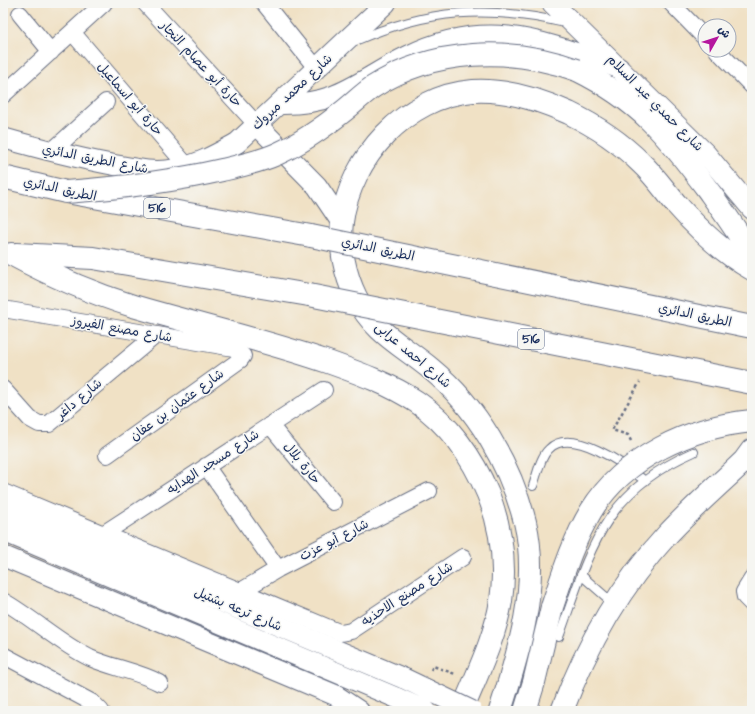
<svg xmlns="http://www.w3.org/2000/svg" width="755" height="714" font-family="'Architects Daughter','Playpen Sans Arabic',sans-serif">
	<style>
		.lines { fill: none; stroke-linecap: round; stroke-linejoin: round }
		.service-casing { stroke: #666d82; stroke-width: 10 }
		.minor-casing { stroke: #666d82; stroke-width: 18 }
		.tertiary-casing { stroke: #666d82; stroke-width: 22 }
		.motorway-casing { stroke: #666d82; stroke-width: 24 }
		.path { stroke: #666d82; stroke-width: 2.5; stroke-dasharray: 3 3; stroke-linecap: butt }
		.service { stroke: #fff; stroke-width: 8 }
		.minor { stroke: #fff; stroke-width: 16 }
		.tertiary { stroke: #fff; stroke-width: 20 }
		.motorway { stroke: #fff; stroke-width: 22 }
		.tertiary-bridge-casing { stroke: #666d82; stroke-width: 22; stroke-linecap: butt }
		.motorway-bridge-casing { stroke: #666d82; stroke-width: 24; stroke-linecap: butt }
		.tertiary-bridge { stroke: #fff; stroke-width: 20 }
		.motorway-bridge { stroke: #fff; stroke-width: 22 }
		.labels { text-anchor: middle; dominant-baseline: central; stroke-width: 3; stroke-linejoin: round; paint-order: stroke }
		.shield { fill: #f6f6f2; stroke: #5d6b8a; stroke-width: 1 }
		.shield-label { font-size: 12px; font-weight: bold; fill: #1b2f5e }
		.street-label { font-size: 13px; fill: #1b2f5e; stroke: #f6f6f2 }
	</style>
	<rect width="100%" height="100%" fill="#f6f6f2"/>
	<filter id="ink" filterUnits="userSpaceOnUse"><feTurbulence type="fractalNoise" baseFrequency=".025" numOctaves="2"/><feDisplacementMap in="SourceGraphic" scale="8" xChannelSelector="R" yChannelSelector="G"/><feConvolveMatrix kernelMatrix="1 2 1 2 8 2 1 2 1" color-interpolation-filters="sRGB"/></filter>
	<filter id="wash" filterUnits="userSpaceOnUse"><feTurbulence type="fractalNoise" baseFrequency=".012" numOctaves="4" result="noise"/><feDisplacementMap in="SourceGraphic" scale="16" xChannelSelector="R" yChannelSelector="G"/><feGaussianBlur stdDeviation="0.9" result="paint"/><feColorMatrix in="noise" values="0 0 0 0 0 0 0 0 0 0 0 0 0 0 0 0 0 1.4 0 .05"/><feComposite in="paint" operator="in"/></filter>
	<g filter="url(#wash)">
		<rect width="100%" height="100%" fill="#f0e1c5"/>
	</g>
	<g filter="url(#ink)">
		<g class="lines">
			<defs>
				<path id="service" d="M 355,41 C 428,9 488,5 565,23
					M 533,486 C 537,475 540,457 549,449 C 571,426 626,465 645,481
					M 581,575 L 614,604
					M 559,637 C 590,551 602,492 694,452"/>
				<path id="minor" d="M 145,3 L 257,125
					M 264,3 L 317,69
					M 671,3 L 705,38
					M 20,14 L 51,52
					M 72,32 L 187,166
					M 717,50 L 752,86
					M 3,95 L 104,3
					M 51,152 L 106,102
					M 3,309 L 234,348 L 243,356 L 240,360 L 107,455
					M 3,389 L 30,419 L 39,424 L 49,424 L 156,335
					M 270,425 L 333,502
					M 206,466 L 278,569
					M 3,492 L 341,633 L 351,631 L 463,557
					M 103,534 L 324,390
					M 752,579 L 744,592 L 745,597 L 752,604
					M 241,591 L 278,569 L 429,491
					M 3,601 C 33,618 59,643 90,658 C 113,668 137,671 160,683
					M 3,655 L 93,703 L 101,711"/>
				<path id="tertiary" d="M 552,3 L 706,154 L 752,209
					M 280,104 C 341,105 358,80 408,56 C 487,17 542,41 619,68
					M 257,125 L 317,186 L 342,223
					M 3,138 C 38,148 73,157 109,164 C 131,168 153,174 176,169 C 198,165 217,154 237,143 L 386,3
					M 3,510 L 405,679
					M 3,531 L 397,698
					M 3,556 L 335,695 L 359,711"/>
				<path id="motorway" d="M 577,70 C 640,101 667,135 708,190 C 723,211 739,233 752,256
					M 3,177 L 66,192 L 311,236
					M 11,254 C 50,275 91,293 133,306 C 198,325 264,340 328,362 C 359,373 390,384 417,402 C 449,424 473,458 488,494 C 501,527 506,565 501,601 C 495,639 476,676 462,711
					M 16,254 L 93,258 L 309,295
					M 500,711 C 519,652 540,584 525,522 C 510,464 477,407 431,369 C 402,345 374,333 356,297 C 345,275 339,247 342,222 C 350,158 406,96 473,91 C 505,89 540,100 569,113 C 596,126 620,142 641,163 C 655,176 665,191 677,205 C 699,230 723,253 752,269
					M 525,711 L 534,682 L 552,607
					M 562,711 C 586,647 621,585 667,535 C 692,508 719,485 744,461 L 752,450"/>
			</defs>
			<use href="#service" class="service-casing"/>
			<use href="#minor" class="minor-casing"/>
			<use href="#tertiary" class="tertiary-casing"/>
			<use href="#motorway" class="motorway-casing"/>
			<path class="path" d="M 631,441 L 628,435 L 612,430 L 640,382
				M 431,670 L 433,666 L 455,674"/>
			<use href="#service" class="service"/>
			<use href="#minor" class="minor"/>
			<use href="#tertiary" class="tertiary"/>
			<use href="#motorway" class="motorway"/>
			<defs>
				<path id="tertiary-bridge" d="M 405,679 L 472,711
					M 397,698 L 426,711"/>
				<path id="motorway-bridge" d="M 66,192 C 118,188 170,182 222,170 C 240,166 259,162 277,154 C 301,143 324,127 345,110 C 355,102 363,94 373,87 C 434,48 511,46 577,70
					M 311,236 L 752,327
					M 309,295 L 752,383
					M 552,607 C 563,574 573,541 591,511 C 624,457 690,427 752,421"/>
			</defs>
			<use href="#tertiary-bridge" class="tertiary-bridge-casing"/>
			<use href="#motorway-bridge" class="motorway-bridge-casing"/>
			<use href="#tertiary-bridge" class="tertiary-bridge"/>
			<use href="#motorway-bridge" class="motorway-bridge"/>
		</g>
	</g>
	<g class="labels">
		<g class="shield">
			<rect x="144" y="198" width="26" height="20" rx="3"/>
			<rect x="518" y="329" width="26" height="20" rx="3"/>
		</g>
		<g class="shield-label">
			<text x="157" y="208">516</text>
			<text x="531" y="339">516</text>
		</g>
		<g class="street-label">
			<text transform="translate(201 64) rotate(47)">حارة أبو عصام النجار</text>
			<text transform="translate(292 92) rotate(-43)">شارع محمد مبروك</text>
			<text transform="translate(130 99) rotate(49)">حارة أبو اسماعيل</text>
			<text transform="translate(655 103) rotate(45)">شارع حمدي عبد السلام</text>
			<text transform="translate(95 159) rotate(11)">شارع الطريق الدائري</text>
			<text transform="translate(60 189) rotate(12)">الطريق الدائري</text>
			<text transform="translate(378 249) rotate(12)">الطريق الدائري</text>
			<text transform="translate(695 315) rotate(12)">الطريق الدائري</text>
			<text transform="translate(122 329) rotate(10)">شارع مصنع الفيروز</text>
			<text transform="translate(413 355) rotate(40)">شارع احمد عرابى</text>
			<text transform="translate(79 399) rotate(-40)">شارع داغر</text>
			<text transform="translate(177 405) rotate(-36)">شارع عثمان بن عفان</text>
			<text transform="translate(213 462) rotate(-33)">شارع مسجد الهدايه</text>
			<text transform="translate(302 463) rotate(51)">حارة بلال</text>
			<text transform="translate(334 540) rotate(-27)">شارع أبو عزت</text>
			<text transform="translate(407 594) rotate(-33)">شارع مصنع الاحذيه</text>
			<text transform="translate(238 609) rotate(23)">شارع ترعه بشتيل</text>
		</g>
	</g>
	<rect width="755" height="714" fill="none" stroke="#f6f6f2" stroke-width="16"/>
	<g transform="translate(717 38) rotate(51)"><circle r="19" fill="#f6f6f2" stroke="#9ea6b7"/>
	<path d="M0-3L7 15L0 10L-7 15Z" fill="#b5179e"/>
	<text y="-6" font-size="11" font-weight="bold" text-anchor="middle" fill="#1b2f5e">ش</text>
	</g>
</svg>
